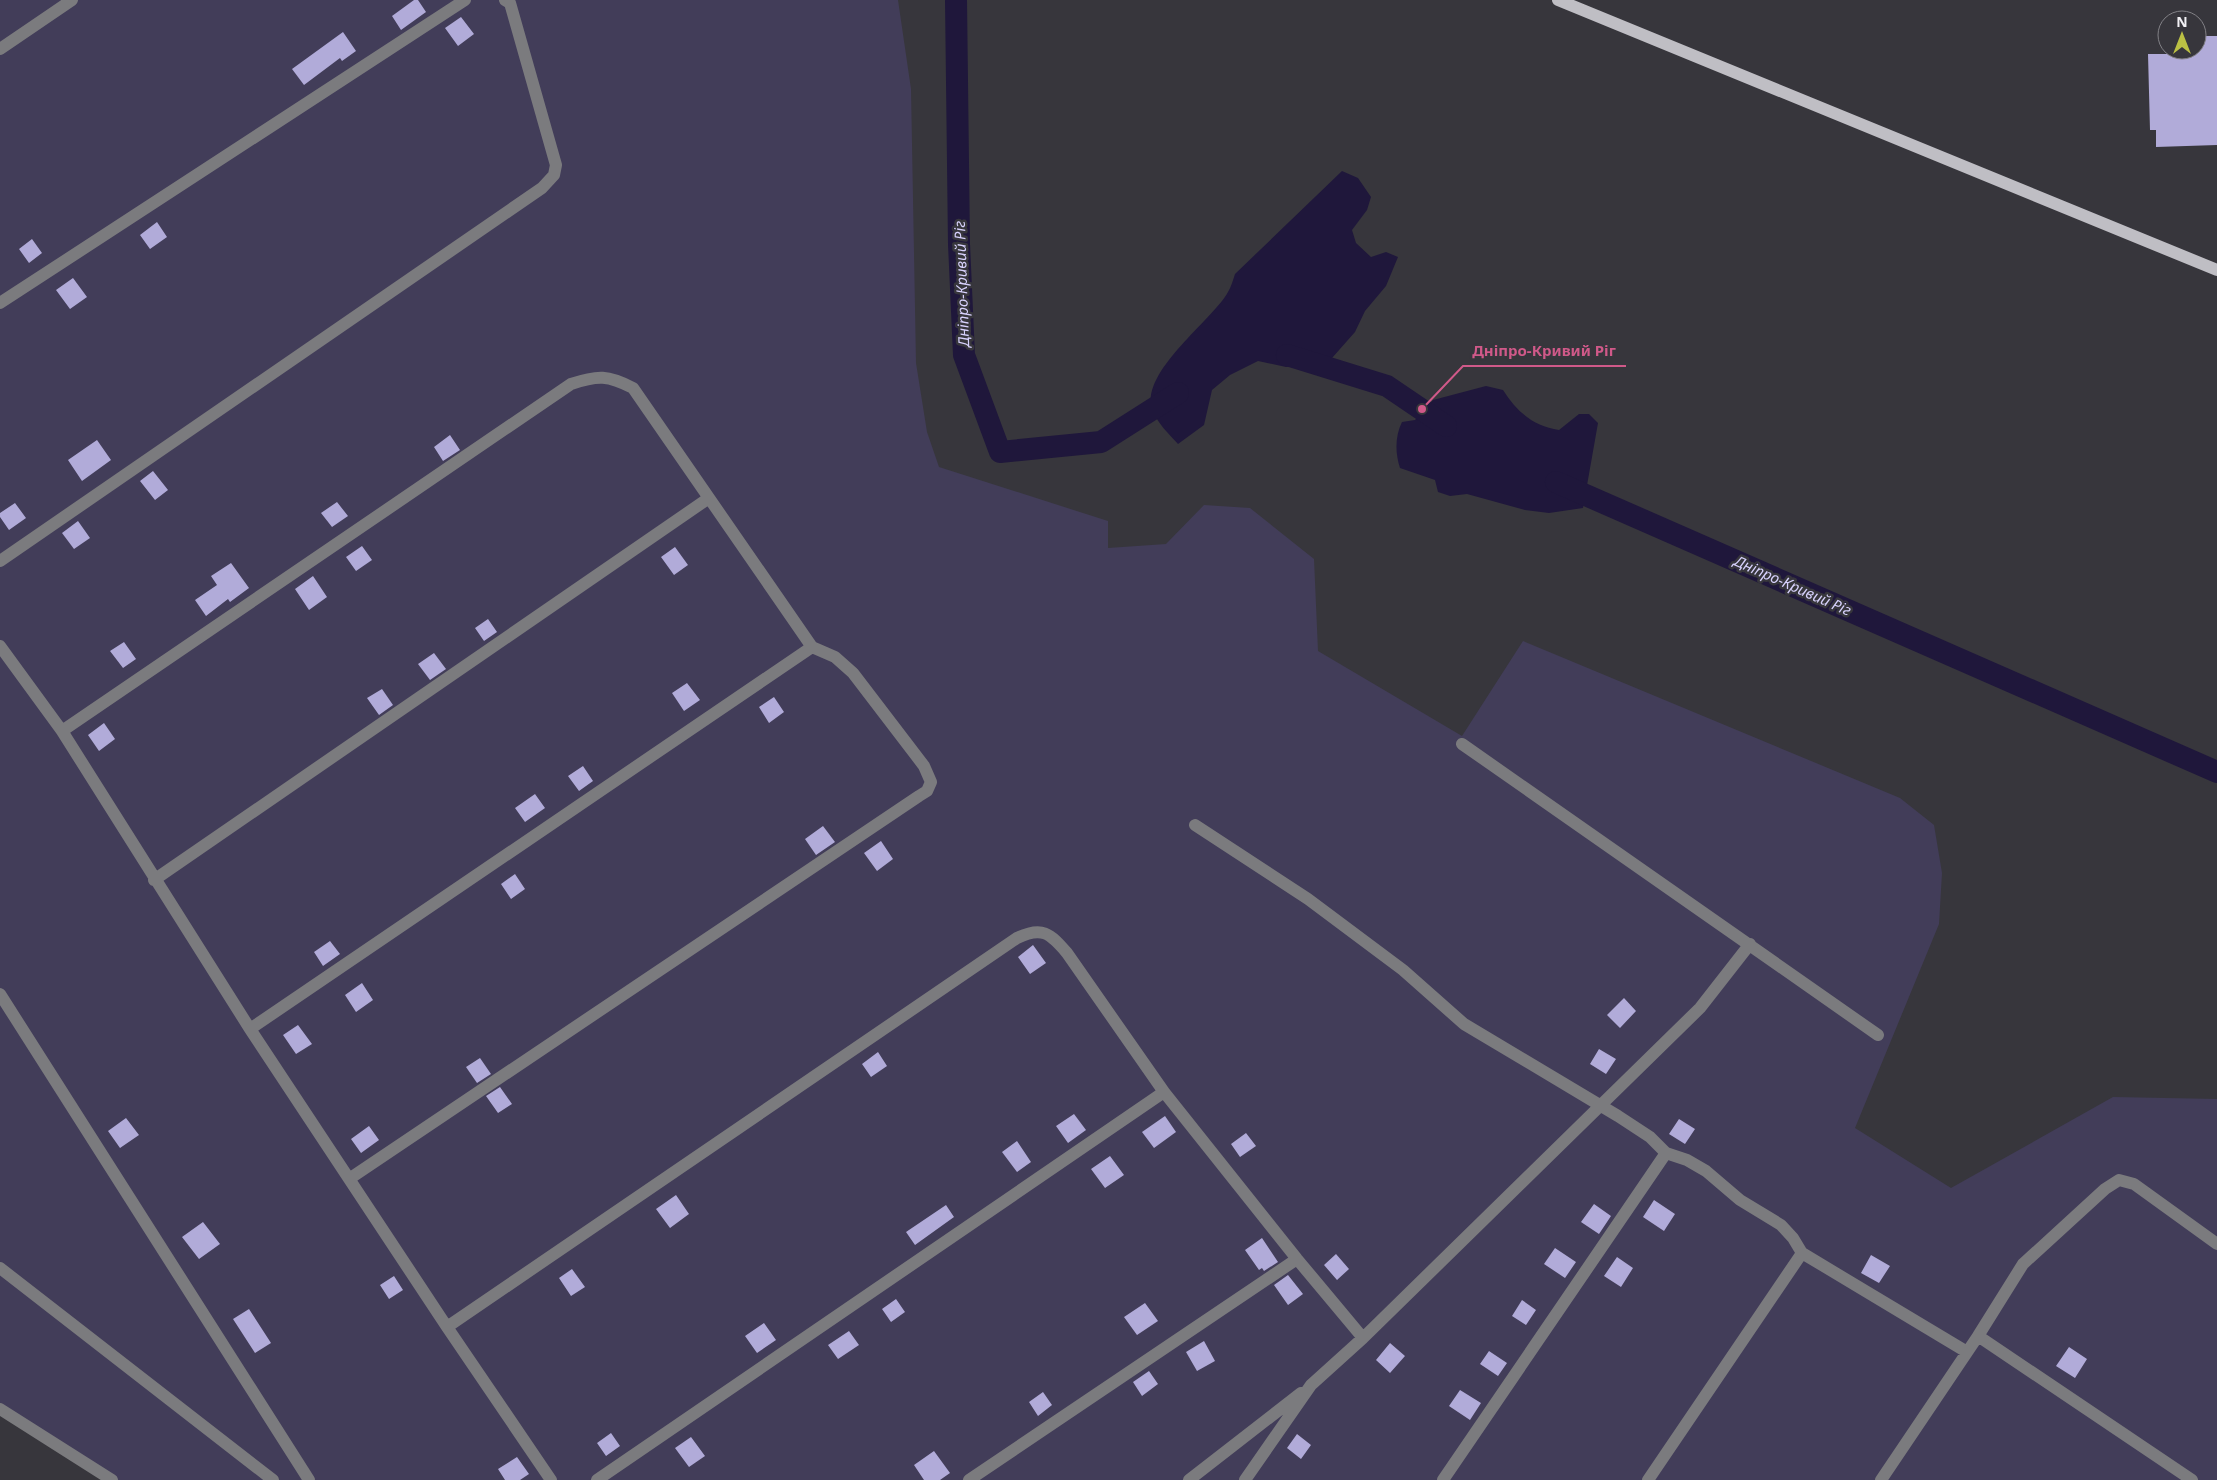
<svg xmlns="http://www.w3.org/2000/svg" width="2217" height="1480" font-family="'Noto Sans',sans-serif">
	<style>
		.green { fill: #423d59 }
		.water { fill: #1f173b }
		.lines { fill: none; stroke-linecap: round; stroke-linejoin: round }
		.canal { stroke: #1f173b; stroke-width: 22 }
		.building { fill: #b1abd9 }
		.minor { stroke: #7b7b7e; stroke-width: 12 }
		.major { stroke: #bfbec4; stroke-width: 12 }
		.labels { text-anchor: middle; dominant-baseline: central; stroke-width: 5; stroke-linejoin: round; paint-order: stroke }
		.water-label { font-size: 15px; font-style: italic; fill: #d7d1fc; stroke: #37363c }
		.leader { fill: none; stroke: #d05989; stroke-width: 2 }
		.callout-dot { fill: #d05989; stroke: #37363c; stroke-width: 2 }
		.callout-label { font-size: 15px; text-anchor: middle; font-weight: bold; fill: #d05989; stroke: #37363c; stroke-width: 5; stroke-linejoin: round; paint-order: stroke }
	</style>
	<rect width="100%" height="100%" fill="#37363c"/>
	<path class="green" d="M 0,0 L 898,0 L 911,89 L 916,363 L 927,432 L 939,467 L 1108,521 L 1108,548 L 1166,544 L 1204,505 L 1250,508 L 1314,559 L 1318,651 L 1462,736 L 1523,641 L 1900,798 L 1934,825 L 1942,873 L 1939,924 L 1855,1128 L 1951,1188 L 2113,1097 L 2217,1099 L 2217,1480 L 110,1480 L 0,1411 Z"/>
	<path class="water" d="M 1342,171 L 1358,178 L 1371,197 L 1367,210 L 1352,230 L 1356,243 L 1371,257 L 1386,252 L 1398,257 L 1386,286 L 1365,311 L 1355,332 L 1332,358 L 1315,364 L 1286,367 L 1258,361 L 1230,375 L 1212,390 L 1204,425 L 1178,444 C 1169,434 1158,424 1153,411 C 1137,374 1213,320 1228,292 C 1231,287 1233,280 1235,274 Z
		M 1486,386 L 1503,390 C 1517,412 1533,426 1559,430 L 1579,414 L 1589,414 L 1598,423 L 1583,508 L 1549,513 L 1525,510 L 1467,494 L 1450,496 L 1438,492 L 1435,480 L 1400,468 C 1395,453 1395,436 1402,422 L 1415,420 L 1433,400 Z"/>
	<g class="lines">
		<path class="canal" d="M 956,0 L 959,244 L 964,355 L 1000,452 L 1101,442 L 1178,393
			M 1287,355 L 1387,386 L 1446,426
			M 1556,482 L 2217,772"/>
	</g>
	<path class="building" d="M 414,0 L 418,0 L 426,12 L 401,30 L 392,16 Z
		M 461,17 L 474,34 L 458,46 L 445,28 Z
		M 343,32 L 356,51 L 342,61 L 340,58 L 304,85 L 292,69 Z
		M 2197,36 L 2217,36 L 2217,145 L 2156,147 L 2156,130 L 2150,130 L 2148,54 L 2177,54 L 2177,50 L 2197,50 Z
		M 157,222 L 167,237 L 150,249 L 140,235 Z
		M 32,239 L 42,253 L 29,263 L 19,249 Z
		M 73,278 L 87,297 L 70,309 L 56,290 Z
		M 450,435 L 460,450 L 443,461 L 434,447 Z
		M 97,440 L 111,460 L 82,481 L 68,460 Z
		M 153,471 L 168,490 L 155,500 L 140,481 Z
		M 337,502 L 348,516 L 332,527 L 321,513 Z
		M 15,503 L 26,518 L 9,530 L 0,517 L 0,513 Z
		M 78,521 L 90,538 L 74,549 L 62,533 Z
		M 362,546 L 372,560 L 356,571 L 346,557 Z
		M 675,547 L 688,565 L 674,575 L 661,557 Z
		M 231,563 L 249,588 L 230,602 L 228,599 L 206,616 L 195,600 L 217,585 L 211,576 Z
		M 313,576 L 327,597 L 309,610 L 295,589 Z
		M 488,619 L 497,632 L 484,641 L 475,628 Z
		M 124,642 L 136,659 L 123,668 L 110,651 Z
		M 434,653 L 446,669 L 430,680 L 418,664 Z
		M 687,683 L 700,700 L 684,711 L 672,693 Z
		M 382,689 L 393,705 L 379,715 L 367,698 Z
		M 774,697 L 784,712 L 769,723 L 759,707 Z
		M 104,723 L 115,739 L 99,751 L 88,735 Z
		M 583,766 L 593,781 L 579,791 L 568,776 Z
		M 535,794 L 545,808 L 525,822 L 515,808 Z
		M 823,826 L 835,842 L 816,855 L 805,839 Z
		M 881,841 L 893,859 L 877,871 L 864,853 Z
		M 515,874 L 525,889 L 511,899 L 501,884 Z
		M 330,941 L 340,954 L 323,966 L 314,952 Z
		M 1033,945 L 1046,963 L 1030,974 L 1018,957 Z
		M 362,983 L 373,1000 L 356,1012 L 345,995 Z
		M 1624,998 L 1636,1011 L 1620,1028 L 1607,1015 Z
		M 298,1025 L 312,1044 L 296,1054 L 283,1035 Z
		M 1599,1049 L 1616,1059 L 1606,1074 L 1590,1064 Z
		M 878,1052 L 887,1066 L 871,1077 L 862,1064 Z
		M 480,1058 L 491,1074 L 477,1083 L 466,1067 Z
		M 500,1087 L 512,1104 L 498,1113 L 486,1096 Z
		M 1074,1114 L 1086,1130 L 1068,1143 L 1056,1126 Z
		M 1165,1116 L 1176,1132 L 1154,1148 L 1142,1132 Z
		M 126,1118 L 139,1135 L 120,1148 L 108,1131 Z
		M 1679,1119 L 1695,1129 L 1685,1144 L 1669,1134 Z
		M 369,1126 L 379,1140 L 361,1153 L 351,1139 Z
		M 1246,1133 L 1256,1146 L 1240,1157 L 1231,1144 Z
		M 1017,1141 L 1031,1162 L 1017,1172 L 1002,1152 Z
		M 1110,1156 L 1124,1175 L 1105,1188 L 1091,1169 Z
		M 676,1195 L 689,1214 L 670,1228 L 656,1209 Z
		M 1654,1200 L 1675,1214 L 1664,1231 L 1643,1217 Z
		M 1594,1204 L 1611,1216 L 1599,1234 L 1581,1222 Z
		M 946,1205 L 954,1217 L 915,1245 L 906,1232 Z
		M 203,1222 L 220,1244 L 199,1259 L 182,1237 Z
		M 1262,1238 L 1278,1262 L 1264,1271 L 1262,1268 L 1259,1270 L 1245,1250 Z
		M 1555,1248 L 1576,1262 L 1565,1278 L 1544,1264 Z
		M 1336,1254 L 1349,1269 L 1337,1280 L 1324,1265 Z
		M 1871,1255 L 1890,1266 L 1879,1283 L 1861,1273 Z
		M 1617,1257 L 1633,1268 L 1621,1287 L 1604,1276 Z
		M 572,1269 L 585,1287 L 571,1296 L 559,1278 Z
		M 1288,1275 L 1303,1294 L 1288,1305 L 1274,1285 Z
		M 394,1276 L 403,1290 L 389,1299 L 380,1285 Z
		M 896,1299 L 905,1312 L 891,1322 L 882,1309 Z
		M 1522,1300 L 1536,1310 L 1526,1325 L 1512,1316 Z
		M 1145,1303 L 1158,1321 L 1137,1335 L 1124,1317 Z
		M 249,1309 L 271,1343 L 255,1353 L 233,1319 Z
		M 764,1323 L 776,1340 L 757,1353 L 745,1336 Z
		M 849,1331 L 859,1345 L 838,1359 L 828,1345 Z
		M 1204,1341 L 1215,1361 L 1197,1371 L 1186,1352 Z
		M 1390,1343 L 1405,1356 L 1390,1373 L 1376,1360 Z
		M 2069,1347 L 2087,1359 L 2075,1378 L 2056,1366 Z
		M 1489,1351 L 1507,1363 L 1498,1376 L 1480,1364 Z
		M 1149,1371 L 1158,1384 L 1142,1396 L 1133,1382 Z
		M 1460,1390 L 1481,1403 L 1470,1420 L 1449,1406 Z
		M 1043,1392 L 1052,1405 L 1038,1416 L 1029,1402 Z
		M 611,1433 L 620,1446 L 606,1456 L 597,1443 Z
		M 1297,1434 L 1311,1445 L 1301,1459 L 1287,1448 Z
		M 691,1437 L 705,1456 L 689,1467 L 675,1448 Z
		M 934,1451 L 950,1473 L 940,1480 L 924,1480 L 914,1465 Z
		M 517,1457 L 529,1474 L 520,1480 L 505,1480 L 498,1469 Z"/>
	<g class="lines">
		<path class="minor" d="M 0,49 L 72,0
			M 0,303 L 465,0
			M 0,561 L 542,188 L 554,175 L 556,165 L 510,3 L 505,0
			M 0,646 L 62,731 L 250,1029 L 447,1327 L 551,1480
			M 62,731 L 571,384 C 598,375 608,375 633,388 L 812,647 L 835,657 L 853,673 L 924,766 L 931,782 L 927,791 L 919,796 L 349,1179
			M 1462,744 L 1878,1035
			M 1195,825 L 1308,899 L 1403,970 L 1464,1024 L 1618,1116 L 1650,1137 L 1666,1153 L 1687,1160 L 1706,1171 L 1740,1200 L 1781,1225 L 1793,1238 L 1802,1253 L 1967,1352
			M 154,880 L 709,498
			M 0,994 L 309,1480
			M 250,1029 L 812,647
			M 0,1268 L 273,1480
			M 447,1327 L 1017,938 C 1042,926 1050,933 1067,953 L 1164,1092 L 1297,1259 L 1363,1338
			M 1978,1336 L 2192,1480
			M 0,1409 L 112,1480
			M 597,1480 L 1164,1092
			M 969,1480 L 1297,1259
			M 1189,1480 L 1301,1393
			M 1245,1480 L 1311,1385 L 1363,1338 L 1700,1008 L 1750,944
			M 1443,1480 L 1666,1153
			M 1648,1480 L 1802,1253
			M 1881,1480 L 1978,1336 L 2023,1264 L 2105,1189 L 2119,1180 L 2134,1184 L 2217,1244"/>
		<path class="major" d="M 1558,0 L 2217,270"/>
	</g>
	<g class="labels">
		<g class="water-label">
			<text transform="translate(961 284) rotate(-92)">Дніпро-Кривий Ріг</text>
			<text transform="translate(1793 585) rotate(24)">Дніпро-Кривий Ріг</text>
		</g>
	</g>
	<path class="leader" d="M1422 409L1463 366H1626"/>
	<circle class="callout-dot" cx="1422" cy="409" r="5"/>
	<g class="callout-label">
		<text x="1544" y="356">Дніпро-Кривий Ріг</text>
	</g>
	<g transform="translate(2182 35)"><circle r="24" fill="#37363c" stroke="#828186"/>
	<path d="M0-4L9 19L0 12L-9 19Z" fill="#bbc044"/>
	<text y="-8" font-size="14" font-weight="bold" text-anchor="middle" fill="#f2f1f5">N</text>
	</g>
</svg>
